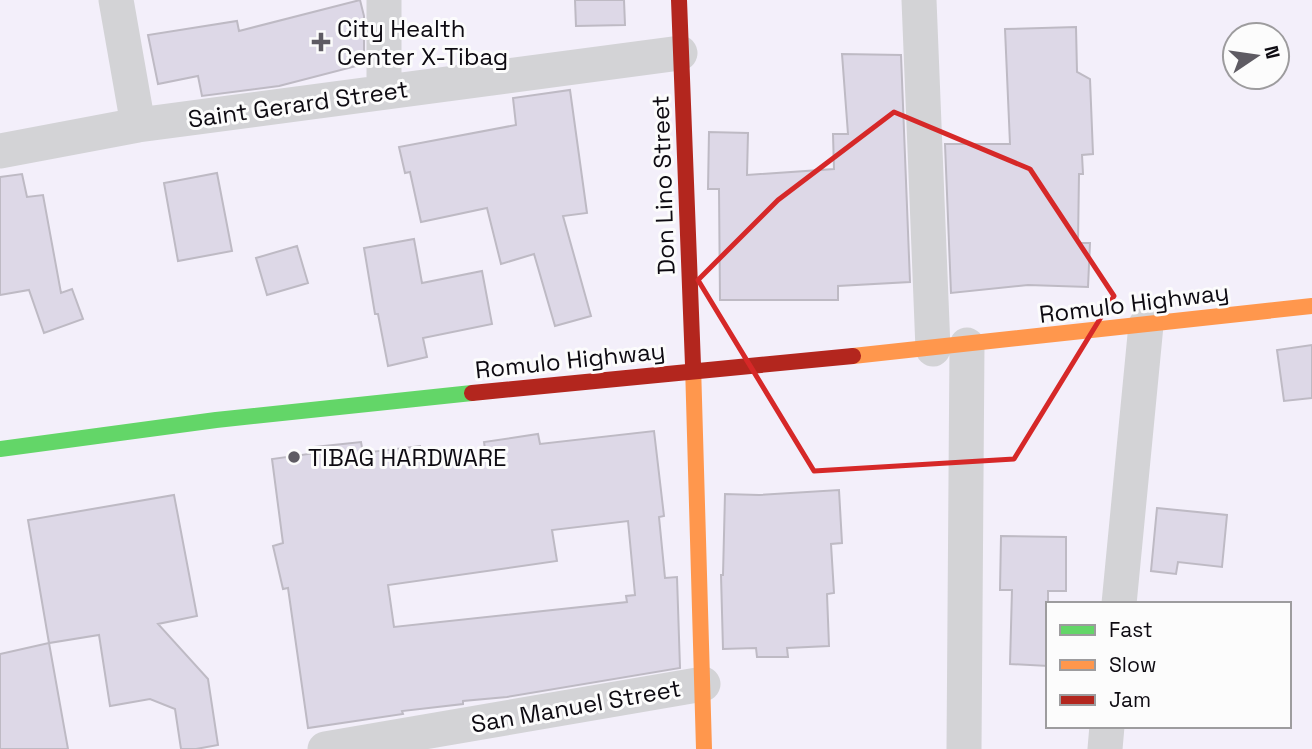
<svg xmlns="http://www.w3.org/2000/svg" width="1312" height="749" font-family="'Space Grotesk',sans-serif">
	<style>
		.building { fill: #ddd8e7; stroke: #bebac4; stroke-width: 2; fill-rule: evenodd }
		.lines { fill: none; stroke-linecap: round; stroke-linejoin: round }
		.street { stroke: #d3d3d6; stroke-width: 35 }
		.fast { stroke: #63d668; stroke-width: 16 }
		.slow { stroke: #ff974d; stroke-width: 16 }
		.jam { stroke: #b3261e; stroke-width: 16 }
		.marked { fill: none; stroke: #d62828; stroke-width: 5; stroke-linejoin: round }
		.poi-dot { fill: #5e5b63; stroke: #fcfcfc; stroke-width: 2.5 }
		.labels { text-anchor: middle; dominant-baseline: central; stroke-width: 6; stroke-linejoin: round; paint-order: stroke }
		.poi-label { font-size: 24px; fill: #0e0b12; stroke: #fcfcfc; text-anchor: start }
		.street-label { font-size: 24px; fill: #0e0b12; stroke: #fcfcfc }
	</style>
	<rect width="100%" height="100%" fill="#f3effa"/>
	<path class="building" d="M 360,0 L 364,16 L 364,64 L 279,86 L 202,96 L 198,76 L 158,84 L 148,35 L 237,21 L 239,31 Z
		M 575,0 L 624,0 L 625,25 L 576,26 Z
		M 1076,27 L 1077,72 L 1090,79 L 1093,154 L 1082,155 L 1083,174 L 1079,174 L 1078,243 L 1090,243 L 1088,287 L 1028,285 L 951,293 L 945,144 L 1010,144 L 1005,29 Z
		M 842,54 L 901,55 L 910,282 L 838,286 L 838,300 L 720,300 L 719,189 L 708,189 L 709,132 L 748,133 L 747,175 L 834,169 L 833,134 L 848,134 Z
		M 570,90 L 587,213 L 563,216 L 591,316 L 555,326 L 534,254 L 501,264 L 487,208 L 421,222 L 410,172 L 405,173 L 399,147 L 516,125 L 513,98 Z
		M 217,173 L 232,251 L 178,261 L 164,183 Z
		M 22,174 L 27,197 L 43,195 L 61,293 L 72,289 L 83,319 L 44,333 L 29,290 L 0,295 L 0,177 Z
		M 414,239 L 422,283 L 482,271 L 492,324 L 423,338 L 427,357 L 388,366 L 378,314 L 375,314 L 364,248 Z
		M 297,246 L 308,283 L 267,295 L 256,258 Z
		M 1312,345 L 1312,398 L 1284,401 L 1277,350 Z
		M 654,431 L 664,516 L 659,517 L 665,578 L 677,577 L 680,668 L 507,697 L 463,701 L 463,704 L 402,711 L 403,714 L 308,728 L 288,588 L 283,589 L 273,546 L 283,543 L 272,459 L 316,453 L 315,447 L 361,442 L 363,453 L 420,446 L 423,464 L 486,456 L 484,442 L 538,434 L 540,444 ZM 628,521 L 635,595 L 626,596 L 627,602 L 394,627 L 388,585 L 557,561 L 552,530 Z
		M 839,490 L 842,543 L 831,544 L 834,593 L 827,594 L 829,646 L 787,648 L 788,657 L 757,657 L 756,648 L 723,649 L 721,575 L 723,575 L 725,494 L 759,495 Z
		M 174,495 L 197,616 L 158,624 L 208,679 L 218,745 L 196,749 L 181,749 L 175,709 L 150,699 L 110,706 L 99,635 L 49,643 L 28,520 Z
		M 1157,508 L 1227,515 L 1222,567 L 1178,562 L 1176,574 L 1151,571 Z
		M 1001,536 L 1066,537 L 1066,591 L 1048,591 L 1048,666 L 1010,664 L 1012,590 L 1000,590 Z
		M 49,643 L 68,749 L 0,749 L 0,654 Z"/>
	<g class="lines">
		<path class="street" d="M 116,0 L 138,125
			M 384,0 L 384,92
			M 919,0 L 933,349
			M 0,151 L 138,125 L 680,53
			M 1119,604 L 1146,325
			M 325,749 L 703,684
			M 964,749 L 967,345
			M 1105,749 L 1107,726"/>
		<path class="fast" d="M 0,449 L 216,420 L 472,393"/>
		<path class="slow" d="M 853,356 L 1312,306
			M 693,365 L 704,749"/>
		<path class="jam" d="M 679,0 L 693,365
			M 472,393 L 853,356"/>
	</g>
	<path class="marked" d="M 894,112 L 1030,169 L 1114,296 L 1014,459 L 814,471 L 698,280 L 778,200 Z"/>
	<g class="poi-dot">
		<path d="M317.5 31.5h7v7h7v7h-7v7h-7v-7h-7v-7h7z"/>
		<circle cx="294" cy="457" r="7"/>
	</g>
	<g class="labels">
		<g class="poi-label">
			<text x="337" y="28">City Health<tspan x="337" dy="28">Center X-Tibag</tspan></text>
			<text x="308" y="457">TIBAG HARDWARE</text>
		</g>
		<g class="street-label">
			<text transform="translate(298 104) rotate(-8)">Saint Gerard Street</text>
			<text transform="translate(663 185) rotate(-92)">Don Lino Street</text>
			<text transform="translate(1134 303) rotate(-7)">Romulo Highway</text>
			<text transform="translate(570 360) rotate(-6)">Romulo Highway</text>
			<text transform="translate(576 706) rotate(-10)">San Manuel Street</text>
		</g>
	</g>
	<rect x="1046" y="602" width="245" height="126" fill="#fcfcfc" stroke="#9d9c9e" stroke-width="2"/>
	<rect x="1060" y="625" width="35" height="10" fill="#63d668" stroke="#9d9c9e" stroke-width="2"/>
	<text x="1109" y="637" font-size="21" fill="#0e0b12">Fast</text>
	<rect x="1060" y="660" width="35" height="10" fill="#ff974d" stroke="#9d9c9e" stroke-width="2"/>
	<text x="1109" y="672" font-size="21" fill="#0e0b12">Slow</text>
	<rect x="1060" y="695" width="35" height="10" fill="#b3261e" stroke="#9d9c9e" stroke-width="2"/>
	<text x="1109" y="707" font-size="21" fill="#0e0b12">Jam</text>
	<g transform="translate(1256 56) rotate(77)"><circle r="33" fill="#fcfcfc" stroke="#9d9c9e" stroke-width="2"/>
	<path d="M0-5L12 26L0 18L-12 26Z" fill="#5e5b63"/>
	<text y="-10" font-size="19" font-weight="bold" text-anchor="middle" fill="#0e0b12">N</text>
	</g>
</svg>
